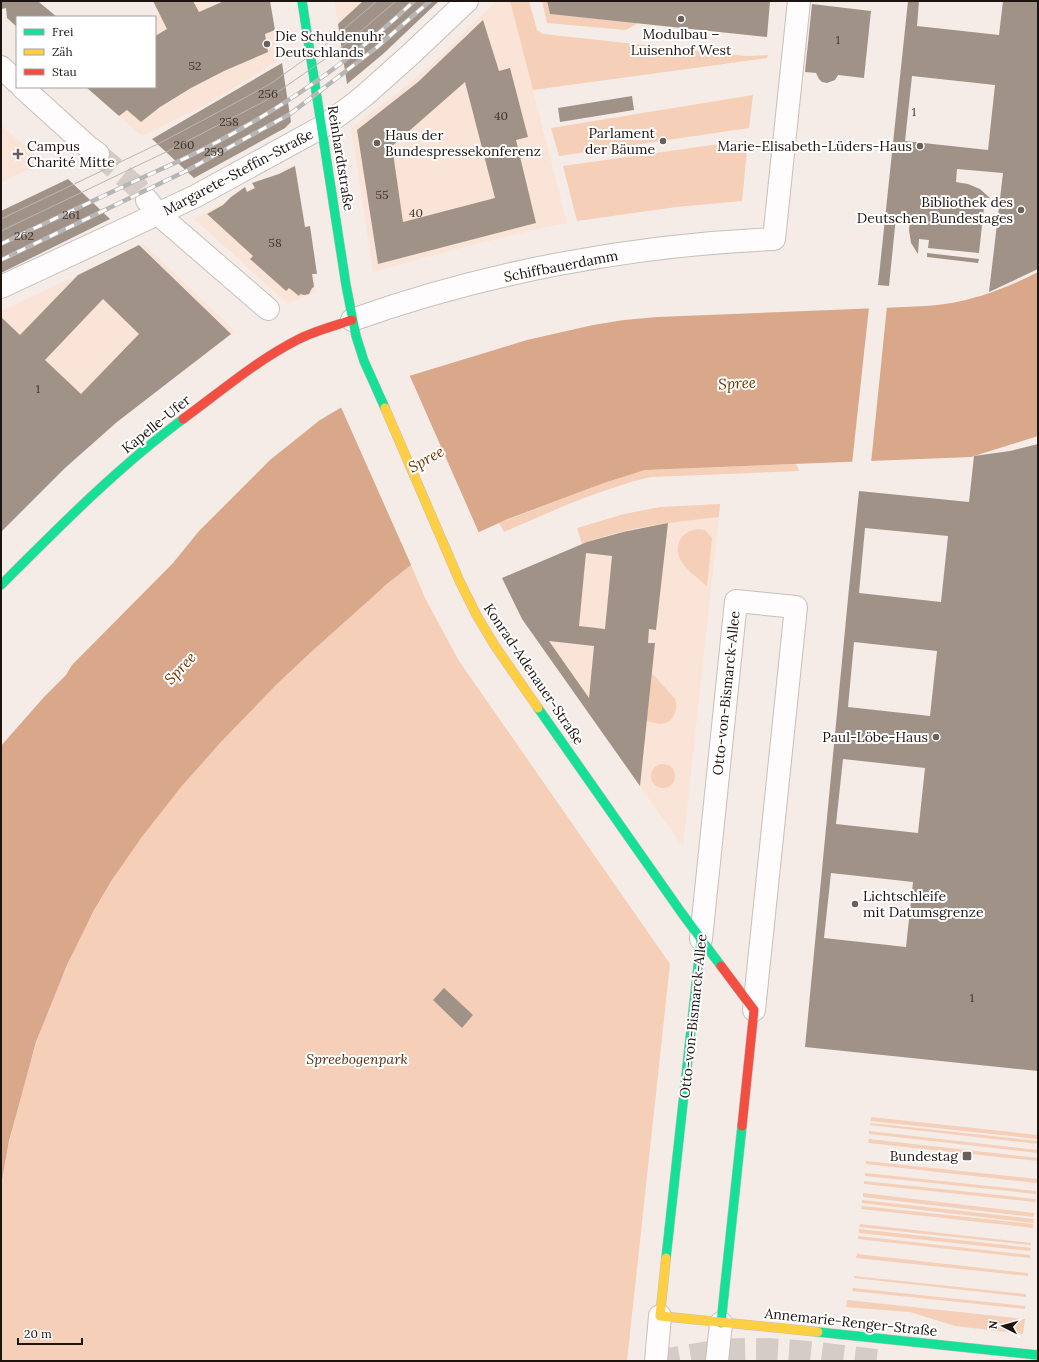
<svg xmlns="http://www.w3.org/2000/svg" width="1039" height="1362" font-family="Lora,serif">
	<style>
		.built { fill: #fae4d7 }
		.green { fill: #f5cfb8 }
		.water { fill: #d9a88a }
		.pier { fill: #f5ece8 }
		.building { fill: #a19287; fill-rule: evenodd }
		.lines { fill: none; stroke-linecap: round; stroke-linejoin: round }
		.street-tunnel { stroke: #d5ccc7; stroke-width: 22; stroke-dasharray: 22 11; stroke-linecap: butt }
		.highway-tunnel { stroke: #d5ccc7; stroke-width: 22; stroke-dasharray: 22 11; stroke-linecap: butt }
		.street-casing { stroke: #c7bfba; stroke-width: 24 }
		.fast-casing { stroke: #c7bfba; stroke-width: 10 }
		.slow-casing { stroke: #c7bfba; stroke-width: 10 }
		.jam-casing { stroke: #c7bfba; stroke-width: 10 }
		.street { stroke: #fefcfc; stroke-width: 22 }
		.fast { stroke: #16e098; stroke-width: 9 }
		.slow { stroke: #ffcf43; stroke-width: 9 }
		.jam { stroke: #f24e42; stroke-width: 9 }
		.tram { stroke: #b8b6b4; stroke-width: 1 }
		.rail-casing { stroke: #b8b6b4; stroke-width: 4.5 }
		.rail { stroke: #fff; stroke-width: 3; stroke-dasharray: 9; stroke-linecap: butt }
		.poi-dot { fill: #69605b; stroke: #fff; stroke-width: 1.5 }
		.labels { text-anchor: middle; dominant-baseline: central; stroke-width: 4; stroke-linejoin: round; paint-order: stroke }
		.number-label { font-size: 12px; fill: #3e342d }
		.poi-label { font-size: 14px; fill: #1d140f; stroke: #fff; text-anchor: end }
		.street-label { font-size: 14px; fill: #1d140f; stroke: #fff }
		.park-label { font-size: 14px; font-style: italic; fill: #5a2e0f; stroke: #fff }
		.water-label { font-size: 15px; font-style: italic; fill: #713300; stroke: #fff }
	</style>
	<rect width="100%" height="100%" fill="#f5ece8"/>
	<path class="built" d="M 186,1 L 270,1 L 279,59 L 252,77 L 205,105 L 142,136 L 86,87 L 155,87 L 155,17 Z
		M 334,1 L 363,1 L 338,24 Z
		M 496,1 L 510,1 L 567,223 L 542,228 L 464,247 L 373,272 L 351,128 L 401,90 L 431,65 Z
		M 1,125 L 17,139 L 22,142 L 26,147 L 43,162 L 1,183 Z
		M 295,164 L 316,292 L 288,304 L 194,219 Z
		M 144,244 L 236,332 L 168,382 L 117,422 L 65,468 L 1,532 L 1,311 Z
		M 719,517 L 683,847 L 592,719 L 522,619 L 502,578 L 587,542 L 623,532 L 662,523 Z"/>
	<path class="green" d="M 510,1 L 529,1 L 537,30 L 543,34 L 746,56 L 768,55 L 767,58 L 533,90 Z
		M 542,1 L 547,1 L 550,14 L 638,23 L 626,30 L 547,23 Z
		M 753,95 L 749,128 L 559,156 L 551,128 Z
		M 748,140 L 742,201 L 676,207 L 577,221 L 563,166 Z
		M 796,464 L 799,471 L 651,477 C 600,489 552,511 504,532 L 499,523 L 604,483 L 645,470 Z
		M 720,504 L 719,517 C 672,522 626,527 582,544 L 577,528 L 624,514 L 660,507 Z
		M 699,529 L 705,530 L 712,538 L 707,586 C 695,575 670,560 680,540 C 684,533 691,530 699,529 Z
		M 411,565 L 425,598 L 459,661 L 670,964 L 627,1361 L 1,1361 L 1,1185 C 6,1153 14,1122 22,1092 C 27,1076 31,1059 36,1044 C 40,1030 46,1017 51,1004 C 64,972 77,941 94,911 C 138,832 198,764 260,701 C 308,653 358,607 411,565 Z
		M 652,673 L 675,699 C 679,710 673,724 660,724 C 656,723 651,722 646,721 Z
		M651 776a12 12 0 1 1 24 0a12 12 0 1 1-24 0Z
		M 871,1117 L 1038,1135 L 1038,1139 L 871,1121 Z
		M 870,1123 L 1038,1141 L 1038,1144 L 870,1125 Z
		M 869,1131 L 1038,1150 L 1038,1153 L 869,1134 Z
		M 869,1139 L 1038,1158 L 1038,1161 L 868,1143 Z
		M 866,1161 L 1038,1179 L 1037,1183 L 866,1164 Z
		M 865,1173 L 1036,1191 L 1036,1194 L 865,1176 Z
		M 864,1181 L 1036,1199 L 1035,1202 L 864,1184 Z
		M 863,1193 L 1034,1213 L 1034,1217 L 863,1197 Z
		M 862,1200 L 1034,1219 L 1033,1223 L 862,1203 Z
		M 862,1206 L 1033,1224 L 1033,1228 L 861,1209 Z
		M 860,1224 L 1031,1243 L 1031,1245 L 859,1227 Z
		M 859,1229 L 1031,1248 L 1030,1251 L 859,1233 Z
		M 858,1236 L 1030,1255 L 1030,1258 L 858,1239 Z
		M 857,1254 L 1028,1273 L 1028,1276 L 856,1258 Z
		M 854,1276 L 1026,1294 L 1026,1297 L 854,1278 Z
		M 853,1288 L 1025,1306 L 1025,1309 L 852,1291 Z
		M 847,1300 L 1025,1319 L 1023,1334 L 955,1326 L 910,1312 L 846,1307 Z"/>
	<path class="water" d="M 1038,272 L 1038,436 L 971,457 L 645,470 L 604,483 L 508,519 L 479,532 L 411,565 L 387,584 L 311,652 L 276,685 L 220,743 L 181,787 L 141,838 L 112,880 L 93,912 L 67,965 L 36,1042 L 9,1141 L 1,1185 L 1,746 L 44,697 L 66,675 L 72,665 L 173,563 L 199,531 L 270,460 L 320,420 L 342,407 L 409,376 L 527,340 L 593,325 L 624,320 L 657,317 L 905,307 C 918,306 932,306 945,304 C 977,299 1009,287 1038,272 Z"/>
	<path class="pier" d="M 887,306 L 871,463 L 852,464 L 869,307 Z
		M 409,374 L 479,533 L 412,567 L 340,405 Z"/>
	<path class="building" d="M 1,1 L 39,1 L 39,2 L 57,17 L 17,17 L 17,27 L 7,18 L 6,8 L 2,9 Z
		M 153,1 L 193,1 L 199,12 L 224,1 L 270,1 L 275,30 L 265,34 L 268,52 L 224,71 L 191,88 L 160,107 L 141,122 L 127,110 L 119,116 L 86,87 L 155,87 L 155,36 L 167,29 Z
		M 363,1 L 439,1 L 383,54 L 347,84 L 338,24 Z
		M 547,1 L 770,1 L 767,37 L 550,14 Z
		M 908,1 L 919,1 L 917,26 L 999,35 L 1003,1 L 1038,1 L 1038,269 L 989,292 L 1003,173 L 957,169 L 956,182 L 968,184 L 980,189 L 990,198 L 976,197 L 975,206 L 984,207 L 979,253 L 928,248 L 929,240 L 919,239 L 918,254 L 911,243 L 909,230 L 910,218 L 896,217 L 889,286 L 878,285 ZM 912,76 L 995,85 L 988,150 L 905,141 Z
		M 812,4 L 871,11 L 864,78 L 838,75 L 835,80 L 827,83 L 822,82 L 819,79 L 816,73 L 805,72 Z
		M 483,20 L 499,71 L 510,68 L 528,137 L 516,140 L 536,223 L 378,264 L 357,130 L 418,82 ZM 465,82 L 495,198 L 403,222 L 392,146 Z
		M 282,63 L 291,122 L 285,128 L 194,178 L 152,139 Z
		M 632,96 L 634,110 L 560,122 L 558,108 Z
		M 295,166 L 305,227 L 310,226 L 317,274 L 312,274 L 314,287 L 312,288 L 309,294 L 304,295 L 300,294 L 299,296 L 289,288 L 286,291 L 250,259 L 253,256 L 207,214 L 223,205 L 231,197 L 245,187 L 247,192 L 255,188 L 252,183 L 279,174 Z
		M 68,179 L 110,219 L 1,273 L 1,211 Z
		M 139,245 L 231,334 L 117,422 L 65,468 L 1,532 L 1,317 L 20,335 L 78,275 ZM 103,299 L 139,334 L 81,394 L 45,360 Z
		M 927,253 L 979,259 L 978,263 L 927,257 Z
		M 1038,444 L 1038,1071 L 805,1047 L 849,588 L 859,491 L 969,502 L 974,456 L 1010,451 ZM 865,528 L 948,536 L 941,602 L 859,593 ZM 854,642 L 937,651 L 930,716 L 848,707 ZM 843,759 L 925,768 L 918,833 L 836,824 ZM 831,873 L 913,882 L 906,947 L 824,938 Z
		M 668,523 L 656,630 L 649,629 L 648,643 L 655,643 L 640,786 L 522,619 L 502,578 L 587,542 L 623,532 ZM 586,553 L 612,556 L 605,629 L 579,626 ZM 549,641 L 594,646 L 589,698 Z
		M 444,988 L 473,1015 L 462,1028 L 433,1000 Z"/>
	<g class="lines">
		<path class="street-tunnel" d="M 98,154 L 138,188 L 147,200"/>
		<path class="highway-tunnel" d="M 658,1361 C 681,1357 704,1352 727,1350 C 779,1346 832,1355 883,1361"/>
		<defs>
			<path id="street" d="M 1,67 L 17,82
				M 22,87 L 86,145 L 98,154
				M 147,200 L 158,214 L 268,309
				M 1,287 L 196,196 L 322,127 L 350,107 L 365,95 L 411,54 L 467,1
				M 352,320 C 486,272 633,245 774,239 L 799,1
				M 701,939 L 736,601 L 796,607 L 754,1010
				M 656,1361 L 660,1316
				M 717,1361 L 721,1323"/>
			<path id="fast" d="M 302,1 L 346,285 L 356,336 L 364,361 L 385,408
				M 1,585 C 59,527 117,468 183,419
				M 538,708 L 681,912 L 721,966
				M 666,1258 L 701,939
				M 721,1323 L 742,1126
				M 818,1332 L 1038,1355"/>
			<path id="slow" d="M 385,408 L 460,582 L 477,616 L 495,646 L 538,708
				M 666,1258 L 660,1316 L 818,1332"/>
			<path id="jam" d="M 183,419 C 220,392 256,361 297,340 C 314,331 334,326 352,320
				M 721,966 L 754,1010 L 742,1126"/>
		</defs>
		<use href="#street" class="street-casing"/>
		<use href="#fast" class="fast-casing"/>
		<use href="#slow" class="slow-casing"/>
		<use href="#jam" class="jam-casing"/>
		<use href="#street" class="street"/>
		<use href="#fast" class="fast"/>
		<use href="#slow" class="slow"/>
		<use href="#jam" class="jam"/>
		<path class="tram" d="M 1,219 L 158,144 L 224,109 L 270,84 L 325,45 L 377,1
			M 1,231 L 166,152 L 265,101 L 342,47 L 396,1"/>
		<defs>
			<path id="rail" d="M 1,244 C 45,223 89,203 133,182 C 161,169 190,157 217,142 C 287,105 357,56 414,1
				M 1,260 L 186,171 L 290,114 L 376,48 L 430,1"/>
		</defs>
		<use href="#rail" class="rail-casing"/>
		<use href="#rail" class="rail"/>
	</g>
	<g class="poi-dot">
		<circle cx="681" cy="19" r="4"/>
		<circle cx="267" cy="44" r="4"/>
		<circle cx="663" cy="141" r="4"/>
		<circle cx="377" cy="143" r="4"/>
		<circle cx="920" cy="146" r="4"/>
		<path d="M16 148h4v4h4v4h-4v4h-4v-4h-4v-4h4z"/>
		<circle cx="1021" cy="210" r="4"/>
		<circle cx="936" cy="737" r="4"/>
		<circle cx="855" cy="904" r="4"/>
		<rect x="962" y="1151" width="10" height="10" rx="2"/>
	</g>
	<g class="labels">
		<g class="number-label">
			<text x="838" y="39">1</text>
			<text x="195" y="65">52</text>
			<text x="268" y="93">256</text>
			<text x="914" y="111">1</text>
			<text x="501" y="115">40</text>
			<text x="229" y="121">258</text>
			<text x="184" y="144">260</text>
			<text x="214" y="151">259</text>
			<text x="382" y="194">55</text>
			<text x="416" y="212">40</text>
			<text x="71" y="214">261</text>
			<text x="24" y="235">262</text>
			<text x="275" y="242">58</text>
			<text x="38" y="388">1</text>
			<text x="972" y="997">1</text>
		</g>
		<g class="poi-label">
			<text x="681" y="34" text-anchor="middle">Modulbau –<tspan x="681" dy="16">Luisenhof West</tspan></text>
			<text x="275" y="36" text-anchor="start">Die Schuldenuhr<tspan x="275" dy="16">Deutschlands</tspan></text>
			<text x="655" y="133">Parlament<tspan x="655" dy="16">der Bäume</tspan></text>
			<text x="385" y="135" text-anchor="start">Haus der<tspan x="385" dy="16">Bundespressekonferenz</tspan></text>
			<text x="27" y="146" text-anchor="start">Campus<tspan x="27" dy="16">Charité Mitte</tspan></text>
			<text x="912" y="146">Marie-Elisabeth-Lüders-Haus</text>
			<text x="1013" y="202">Bibliothek des<tspan x="1013" dy="16">Deutschen Bundestages</tspan></text>
			<text x="928" y="737">Paul-Löbe-Haus</text>
			<text x="863" y="896" text-anchor="start">Lichtschleife<tspan x="863" dy="16">mit Datumsgrenze</tspan></text>
			<text x="958" y="1156">Bundestag</text>
		</g>
		<g class="street-label">
			<text transform="translate(341 158) rotate(81)">Reinhardtstraße</text>
			<text transform="translate(238 172) rotate(-28)">Margarete-Steffin-Straße</text>
			<text transform="translate(561 266) rotate(-11)">Schiffbauerdamm</text>
			<text transform="translate(156 424) rotate(-39)">Kapelle-Ufer</text>
			<text transform="translate(534 674) rotate(56)">Konrad-Adenauer-Straße</text>
			<text transform="translate(726 693) rotate(-84)">Otto-von-Bismarck-Allee</text>
			<text transform="translate(693 1016) rotate(-84)">Otto-von-Bismarck-Allee</text>
			<text transform="translate(851 1322) rotate(6)">Annemarie-Renger-Straße</text>
		</g>
		<g class="park-label">
			<text x="357" y="1059">Spreebogenpark</text>
		</g>
		<g class="water-label">
			<text transform="translate(737 383) rotate(-3)">Spree</text>
			<text transform="translate(426 459) rotate(-29)">Spree</text>
			<text transform="translate(180 668) rotate(-47)">Spree</text>
		</g>
	</g>
	<rect width="1039" height="1362" fill="none" stroke="#1d140f" stroke-width="4"/>
	<rect x="16" y="16" width="140" height="72" fill="#ffffff" stroke="#a5a19f"/>
	<rect x="24" y="29" width="20" height="6" fill="#16e098" stroke="#a5a19f"/>
	<text x="52" y="36" font-size="12" fill="#1d140f">Frei</text>
	<rect x="24" y="49" width="20" height="6" fill="#ffcf43" stroke="#a5a19f"/>
	<text x="52" y="56" font-size="12" fill="#1d140f">Zäh</text>
	<rect x="24" y="69" width="20" height="6" fill="#f24e42" stroke="#a5a19f"/>
	<text x="52" y="76" font-size="12" fill="#1d140f">Stau</text>
	<g transform="translate(1003 1326) rotate(276)" stroke="#ffffff" stroke-width="3" paint-order="stroke">
	<path d="M0-3L7 15L0 10L-7 15Z" fill="#1d140f"/>
	<text y="-6" font-size="11" font-weight="bold" text-anchor="middle" fill="#1d140f">N</text>
	</g>
	<path d="M18 1338v6h64v-6" fill="none" stroke="#1d140f" stroke-width="2"/>
	<text x="24" y="1338" font-size="12" fill="#1d140f" stroke="#ffffff" stroke-width="3" paint-order="stroke">20 m</text>
</svg>
